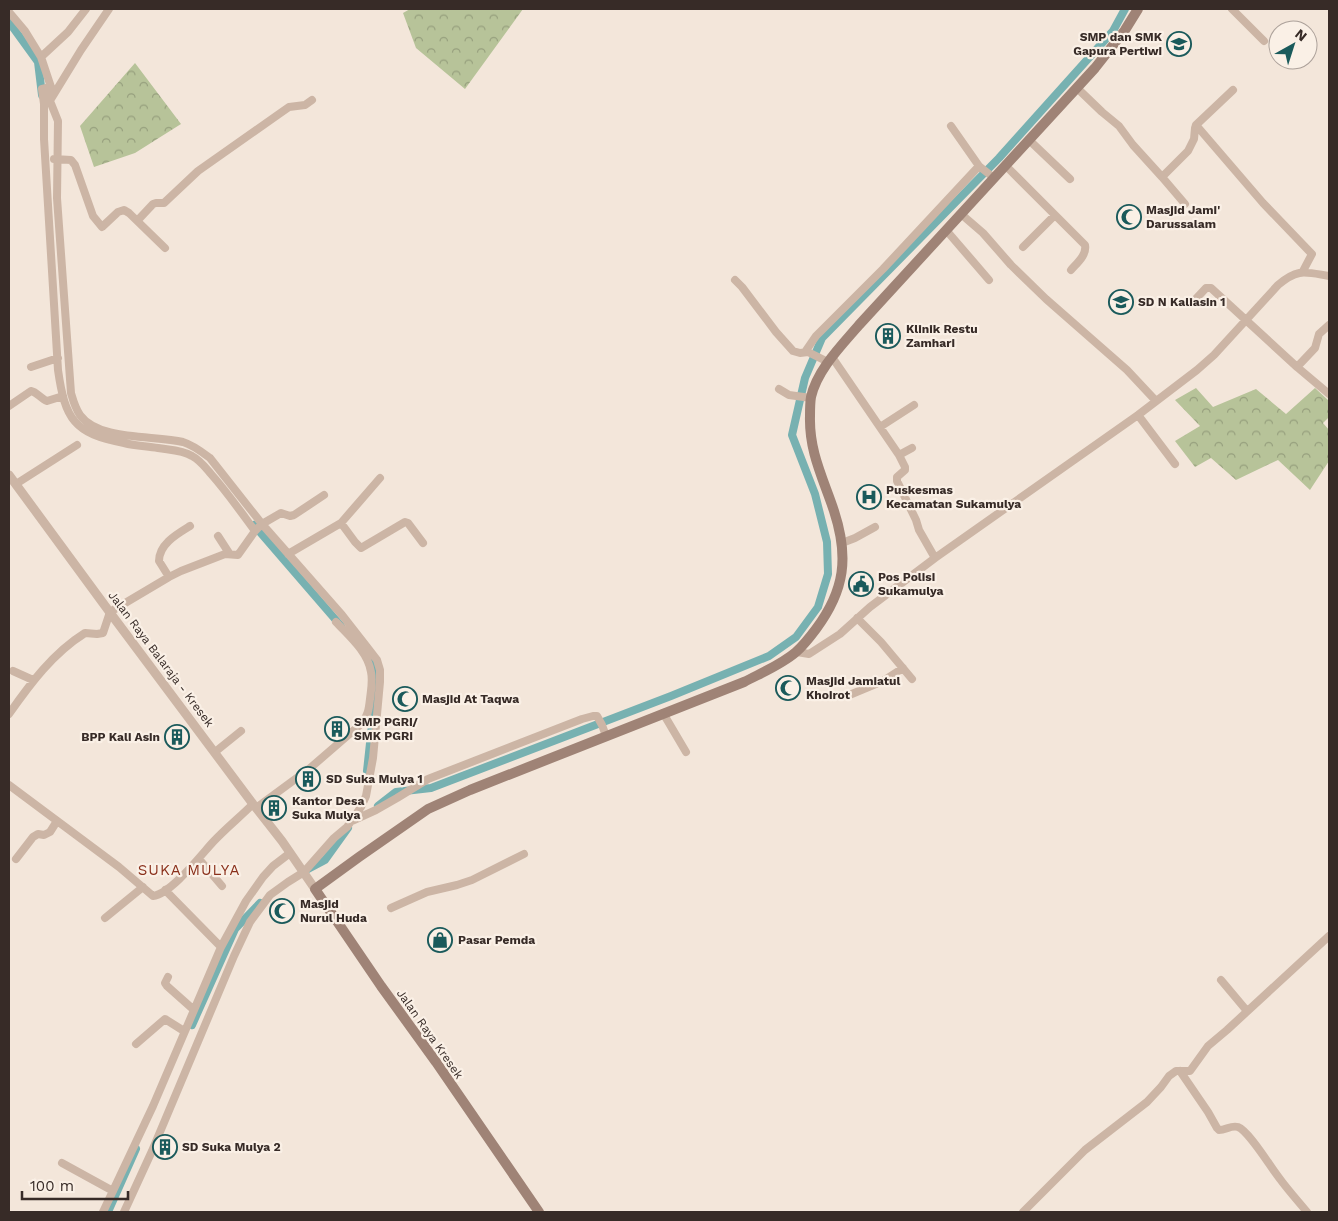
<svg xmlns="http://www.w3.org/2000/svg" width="1338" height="1221" font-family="'Work Sans',sans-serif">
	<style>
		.forest { fill: url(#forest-crowns) }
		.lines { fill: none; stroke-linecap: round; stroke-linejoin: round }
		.canal { stroke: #77b1b1; stroke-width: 8 }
		.minor { stroke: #ccb5a5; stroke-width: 8 }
		.tertiary { stroke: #ccb5a5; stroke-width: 9 }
		.secondary { stroke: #9f8376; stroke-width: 10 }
		.labels { text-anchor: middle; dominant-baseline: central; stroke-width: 4.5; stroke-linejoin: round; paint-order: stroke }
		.poi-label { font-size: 12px; font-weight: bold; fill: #372b27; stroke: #faf0e6; text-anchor: start }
		.street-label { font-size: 12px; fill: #372b27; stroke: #faf0e6 }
		.quarter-label { font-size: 15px; letter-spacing: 1px; fill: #8a301b; stroke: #faf0e6 }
	</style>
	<defs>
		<pattern id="forest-crowns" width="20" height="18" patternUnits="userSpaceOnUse" patternTransform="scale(1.25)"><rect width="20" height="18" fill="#b7c399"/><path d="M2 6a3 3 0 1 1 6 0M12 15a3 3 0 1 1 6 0" fill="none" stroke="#969f7d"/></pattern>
	</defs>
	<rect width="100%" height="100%" fill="#f3e6da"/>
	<path class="forest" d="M 410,9 L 523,9 L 465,89 L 416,48 L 403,13 Z
		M 135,63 L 181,124 L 135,153 L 94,167 L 80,126 Z
		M 1196,388 L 1213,407 L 1256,389 L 1286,414 L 1315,388 L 1329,401 L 1329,417 L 1323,423 L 1329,430 L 1329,461 L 1310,490 L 1278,460 L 1236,480 L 1211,458 L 1195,467 L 1175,441 L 1200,426 L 1175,400 Z"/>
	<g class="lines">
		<path class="canal" d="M 9,22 L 38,62 L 42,95
			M 254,525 L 341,626
			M 367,655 L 373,662 L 375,671 L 375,697 L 367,771
			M 378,806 L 396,792 L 431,788 L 671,696 L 769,656 L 796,637 L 818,607 L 828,574 L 827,542 L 815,494 L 792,435 L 805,378 L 822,338 L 999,158 L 1113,31 L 1125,9
			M 308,869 L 325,860 L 348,828
			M 192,1025 L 235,929 L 260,903
			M 108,1212 L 136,1149"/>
		<path class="minor" d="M 86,9 L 68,32 L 41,57 L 51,87 L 50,101 L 58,121 L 57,198 L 71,393 C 73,400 75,408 80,415 C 99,441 154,435 183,442 C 193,445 202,452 210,458 L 262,524 L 342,615 L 367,647 L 377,660 L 380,670 L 380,682 L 373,758 L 366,796 L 361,807 L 347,827 L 334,838 L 304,872 L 288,882 L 270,895 L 250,922 L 234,956 L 152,1151 L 124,1212
			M 1232,9 L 1264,41
			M 9,12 L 25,31 L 41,57
			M 51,87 L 42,89 L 44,104 L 44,139 L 58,370 C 65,419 74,434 124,443 C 136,446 147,446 158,448 C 169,450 182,450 192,456 C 200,460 205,467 211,474 C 227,492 241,512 255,531
			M 1077,88 L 1102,112 L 1119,126 L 1133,145 L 1162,177 L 1188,151 L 1194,139 L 1195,128 L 1196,125 L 1233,90
			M 51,99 L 81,50 L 109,9
			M 1196,125 L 1263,203 L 1310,252 L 1312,254 L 1303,271
			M 951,126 L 979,166 L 994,178
			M 1029,140 L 1070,179
			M 54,159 L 71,160 L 75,165 L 93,216 L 102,227 L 118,212 L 124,210 L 129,213 L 165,248
			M 1006,166 L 1085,245 C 1087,255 1077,263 1071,270
			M 1162,177 L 1185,204
			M 961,214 L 983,233 L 1011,265 L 1046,299 L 1127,370 L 1156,401
			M 138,220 L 153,204 L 156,203 L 164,203 L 198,171 L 279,114 L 289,107 L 305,105 L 312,100
			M 946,230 L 989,280
			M 1023,247 L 1055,215
			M 735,280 L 742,287 L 776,332 L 793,351 L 800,353 L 808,352 L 828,362
			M 1192,303 L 1206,288 L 1211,288 L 1297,367 L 1329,394
			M 805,352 L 816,336 L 883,269 L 979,166
			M 832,357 L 899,455 L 905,467 L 905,470 L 897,477 L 897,481 L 916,520 L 919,530 L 935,558
			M 31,367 L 58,358
			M 1297,367 L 1315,348 L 1319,334 L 1329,325
			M 779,389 L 789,395 L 811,398
			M 9,406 L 31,391 C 37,392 41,399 47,401 L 63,396
			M 1138,415 L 1175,464
			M 880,427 L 914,405
			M 899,455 L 912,448
			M 16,484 L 77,445
			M 341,523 L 380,478
			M 218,536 L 229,553
			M 842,543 L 855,538 L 875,527
			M 288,554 L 341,523 L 355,542 L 361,548 L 405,522 L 408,523 L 423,543
			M 169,577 L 159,561 C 159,544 177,534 190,526
			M 857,618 L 881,642 L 912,679
			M 797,652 L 809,654 L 840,634 L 870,607 L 935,558 L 1138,415 L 1197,370 L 1214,355 L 1278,285 C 1298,268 1305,272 1329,276
			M 13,671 L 33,680
			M 847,696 L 883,681 L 903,668
			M 663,713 L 686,752
			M 9,714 C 30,684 53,653 85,633 L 97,634 L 103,633 L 110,612 L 169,577 L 181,571 L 225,554 L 238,555 L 255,531 L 262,524 L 281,513 L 290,516 L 294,515 L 324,495
			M 215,752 L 241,731
			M 9,785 L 119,867 L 153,896 C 171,894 201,855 213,842 C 226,828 240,817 253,804
			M 256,808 L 309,769 L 361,724 C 368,717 369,708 370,699 C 371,690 373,681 371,672 C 368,652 349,636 336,622
			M 354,820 L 376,810 L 397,798 L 428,779 L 582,719 L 593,716 L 597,716 L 602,725 L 606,736
			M 16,859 L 33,837 L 38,834 L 44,835 L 50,832 L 57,821
			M 199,859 L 222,886
			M 165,890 L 221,947
			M 391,908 L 427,892 L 457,885 L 472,880 L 524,854
			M 105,918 L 143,887
			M 168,977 L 165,983 L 167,986 L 194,1010
			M 1221,980 L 1247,1011
			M 136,1044 L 165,1019 L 184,1031
			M 1180,1071 L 1208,1112 L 1217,1128 L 1219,1130 C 1226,1130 1231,1125 1238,1127 C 1249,1131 1271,1168 1280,1179 C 1288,1190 1298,1201 1307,1212
			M 62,1163 L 113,1191
			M 103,1212 L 153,1106 L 221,947 L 246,901 L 263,877 L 273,866 L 290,853
			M 1023,1212 L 1085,1150 L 1147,1102 L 1161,1087 L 1169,1076 L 1176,1071 L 1190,1071 L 1208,1046 L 1227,1030 L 1329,936"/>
		<path class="tertiary" d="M 9,475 L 114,618 L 253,804 L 282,841 L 315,889"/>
		<path class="secondary" d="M 539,1212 L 436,1062 L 381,986 L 315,889 L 359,857 L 428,809 L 470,790 L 744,682 C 761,673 781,665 796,652 C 804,645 810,637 816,629 C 845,590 849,557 834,511 C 823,478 809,452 810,416 C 810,410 810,403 811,397 C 817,370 841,346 859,325 L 1095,68 L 1125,30 L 1138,9"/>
	</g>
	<defs>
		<symbol id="school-ring" viewBox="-11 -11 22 22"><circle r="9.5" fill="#faf0e6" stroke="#1a5a5b" stroke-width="1.5"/><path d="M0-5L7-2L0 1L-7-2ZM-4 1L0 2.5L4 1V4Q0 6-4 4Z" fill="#1a5a5b"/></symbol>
		<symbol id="mosque-ring" viewBox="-11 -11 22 22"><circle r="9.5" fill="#faf0e6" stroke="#1a5a5b" stroke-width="1.5"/><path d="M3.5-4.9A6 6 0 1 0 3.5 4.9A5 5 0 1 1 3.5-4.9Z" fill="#1a5a5b"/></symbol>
		<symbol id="building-ring" viewBox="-11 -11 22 22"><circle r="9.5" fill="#faf0e6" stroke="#1a5a5b" stroke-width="1.5"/><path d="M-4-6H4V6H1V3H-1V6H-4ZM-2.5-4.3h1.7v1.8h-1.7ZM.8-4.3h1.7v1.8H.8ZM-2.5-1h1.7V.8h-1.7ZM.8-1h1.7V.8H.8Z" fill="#1a5a5b"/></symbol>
		<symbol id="hospital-ring" viewBox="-11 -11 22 22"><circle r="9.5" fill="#faf0e6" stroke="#1a5a5b" stroke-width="1.5"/><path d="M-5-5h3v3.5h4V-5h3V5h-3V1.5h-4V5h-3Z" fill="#1a5a5b"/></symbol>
		<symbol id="civic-ring" viewBox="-11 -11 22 22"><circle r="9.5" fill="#faf0e6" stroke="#1a5a5b" stroke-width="1.5"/><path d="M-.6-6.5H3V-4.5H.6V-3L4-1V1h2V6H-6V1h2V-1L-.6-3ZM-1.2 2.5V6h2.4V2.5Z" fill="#1a5a5b"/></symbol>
		<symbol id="shop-ring" viewBox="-11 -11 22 22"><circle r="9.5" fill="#faf0e6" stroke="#1a5a5b" stroke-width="1.5"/><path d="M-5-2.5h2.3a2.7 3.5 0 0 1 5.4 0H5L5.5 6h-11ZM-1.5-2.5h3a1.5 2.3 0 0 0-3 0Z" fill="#1a5a5b"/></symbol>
	</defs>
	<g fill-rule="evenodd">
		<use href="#school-ring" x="1165" y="30" width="28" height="28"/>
		<use href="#mosque-ring" x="1115" y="203" width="28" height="28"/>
		<use href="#school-ring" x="1107" y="288" width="28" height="28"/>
		<use href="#building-ring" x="874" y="322" width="28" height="28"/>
		<use href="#hospital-ring" x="855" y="483" width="28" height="28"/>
		<use href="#civic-ring" x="847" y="570" width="28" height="28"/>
		<use href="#mosque-ring" x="774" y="674" width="28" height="28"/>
		<use href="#mosque-ring" x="391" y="685" width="28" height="28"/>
		<use href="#building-ring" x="323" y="715" width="28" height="28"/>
		<use href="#building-ring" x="163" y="723" width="28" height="28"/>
		<use href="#building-ring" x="294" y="765" width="28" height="28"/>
		<use href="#building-ring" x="260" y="794" width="28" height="28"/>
		<use href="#mosque-ring" x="268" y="897" width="28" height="28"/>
		<use href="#shop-ring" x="426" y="926" width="28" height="28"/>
		<use href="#building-ring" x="151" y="1133" width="28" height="28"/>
	</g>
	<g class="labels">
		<g class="poi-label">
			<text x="1162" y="37" text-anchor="end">SMP dan SMK<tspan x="1162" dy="14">Gapura Pertiwi</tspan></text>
			<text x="1146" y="210">Masjid Jami'<tspan x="1146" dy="14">Darussalam</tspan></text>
			<text x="1138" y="302">SD N Kaliasin 1</text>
			<text x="906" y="329">Klinik Restu<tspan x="906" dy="14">Zamhari</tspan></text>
			<text x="886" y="490">Puskesmas<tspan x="886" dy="14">Kecamatan Sukamulya</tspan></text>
			<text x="878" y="577">Pos Polisi<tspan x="878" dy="14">Sukamulya</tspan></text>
			<text x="806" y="681">Masjid Jamiatul<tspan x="806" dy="14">Khoirot</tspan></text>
			<text x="422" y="699">Masjid At Taqwa</text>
			<text x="354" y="722">SMP PGRI/<tspan x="354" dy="14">SMK PGRI</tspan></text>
			<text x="160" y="737" text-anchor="end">BPP Kali Asin</text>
			<text x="326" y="779">SD Suka Mulya 1</text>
			<text x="292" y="801">Kantor Desa<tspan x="292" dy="14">Suka Mulya</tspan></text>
			<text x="300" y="904">Masjid<tspan x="300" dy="14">Nurul Huda</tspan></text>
			<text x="458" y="940">Pasar Pemda</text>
			<text x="182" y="1147">SD Suka Mulya 2</text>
		</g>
		<g class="street-label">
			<text transform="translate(161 659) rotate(53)">Jalan Raya Balaraja - Kresek</text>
			<text transform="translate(430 1034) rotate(55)">Jalan Raya Kresek</text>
		</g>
		<g class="quarter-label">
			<text x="189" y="870">SUKA MULYA</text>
		</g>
	</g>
	<rect width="1338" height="1221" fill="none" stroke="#372b27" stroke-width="20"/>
	<g transform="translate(1293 45) rotate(39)"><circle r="24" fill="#faf0e6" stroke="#aca19a"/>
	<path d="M0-4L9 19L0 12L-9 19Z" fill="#1a5a5b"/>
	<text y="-8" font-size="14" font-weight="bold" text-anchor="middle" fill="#372b27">N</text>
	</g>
	<path d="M22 1191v8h106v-8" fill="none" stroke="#372b27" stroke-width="2.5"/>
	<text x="30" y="1191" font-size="15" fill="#372b27" stroke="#faf0e6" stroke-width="4" paint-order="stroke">100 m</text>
</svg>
